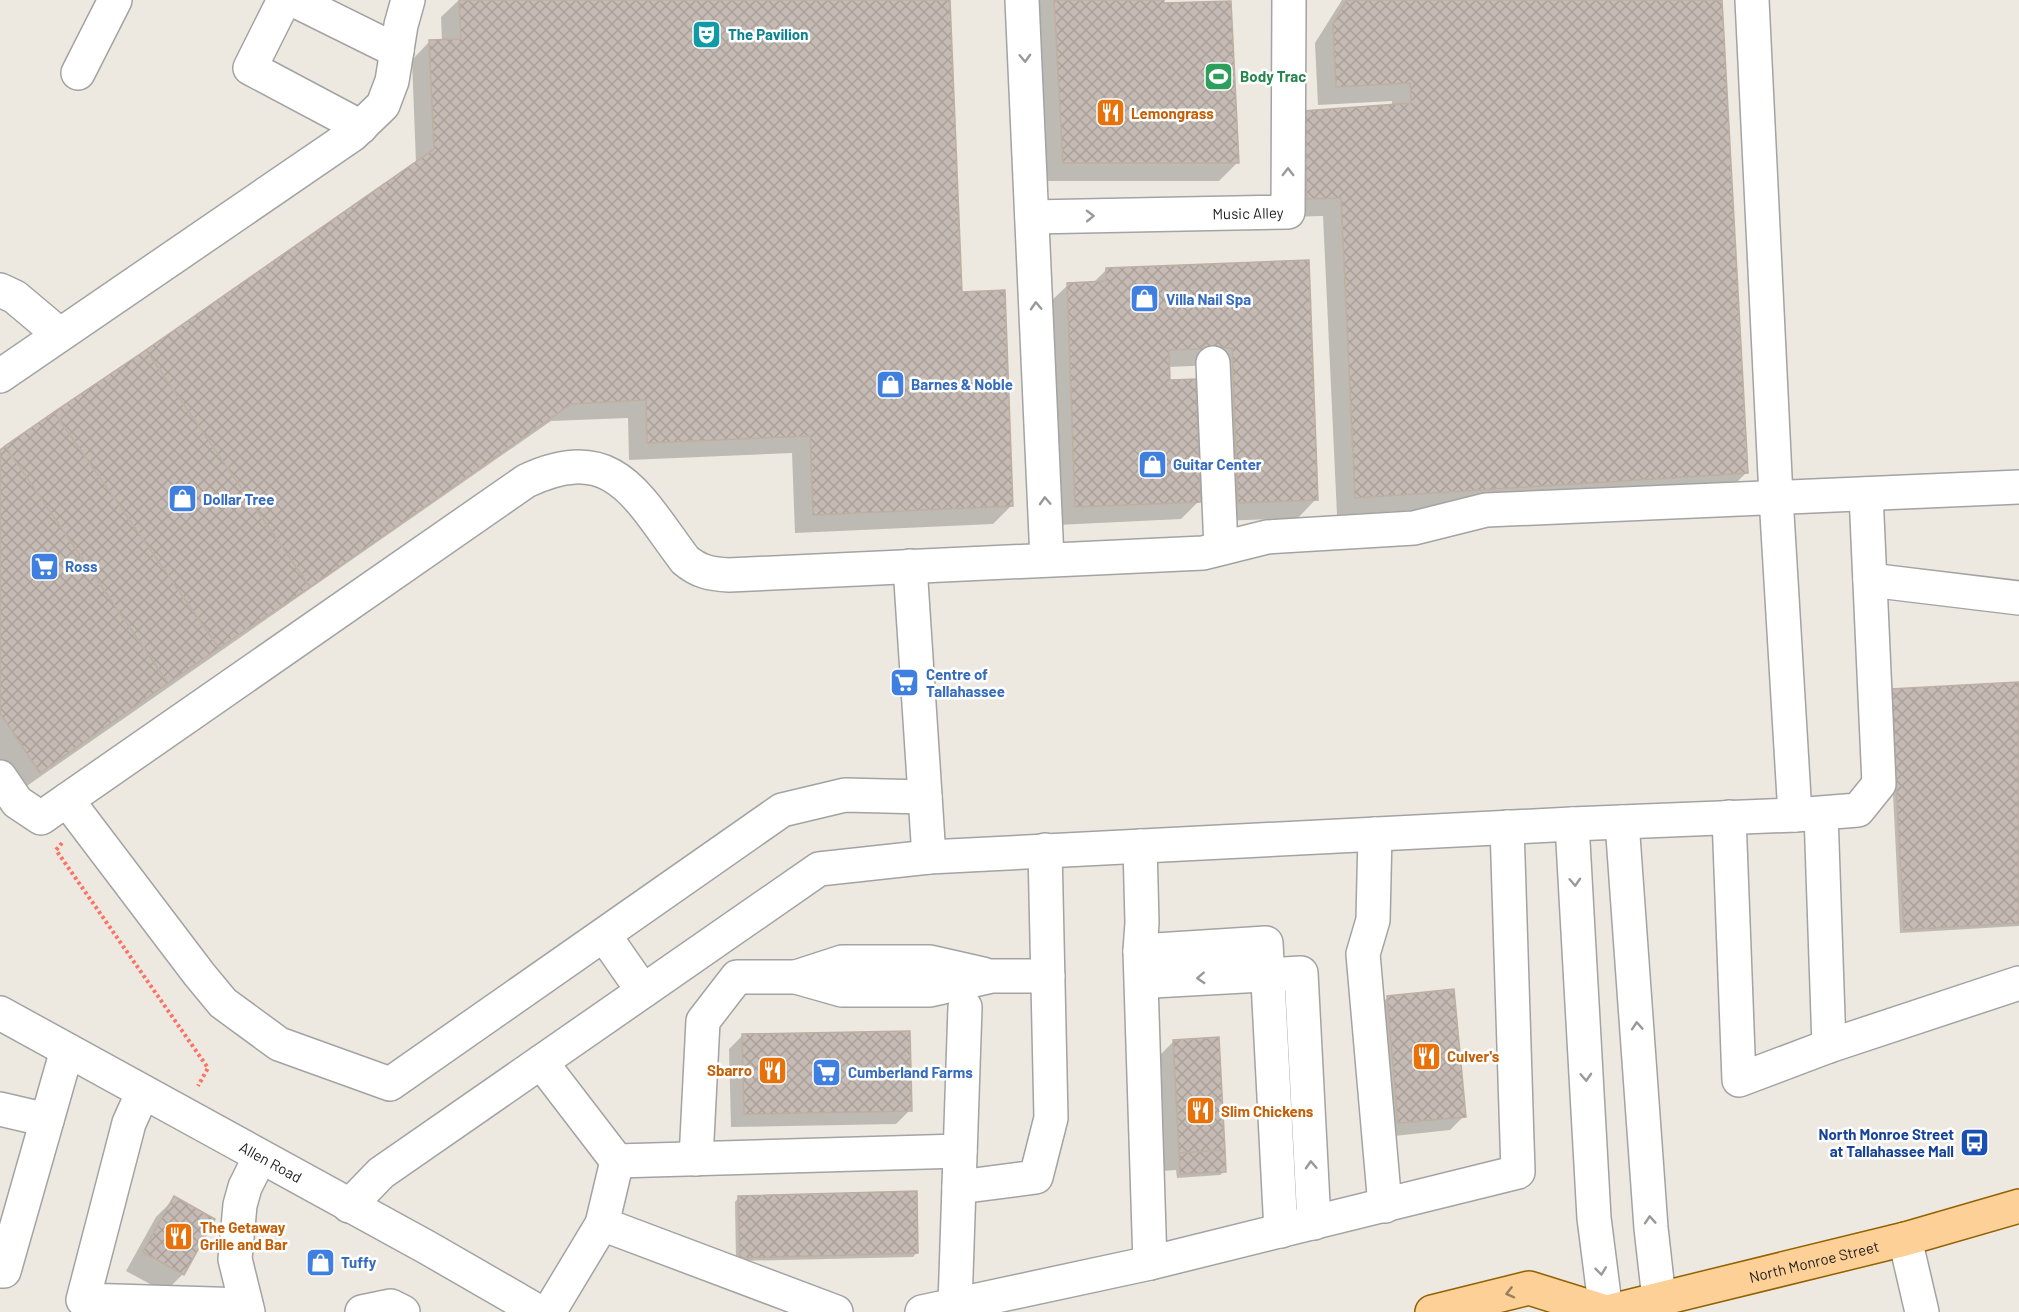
<svg xmlns="http://www.w3.org/2000/svg" width="2019" height="1312" font-family="Barlow,sans-serif">
	<style>
		.shadow { fill: #0003 }
		.building { fill: url(#building-cross-hatch); stroke: #bfafa3; stroke-width: 1.5 }
		.lines { fill: none; stroke-linecap: round; stroke-linejoin: round }
		.minor-casing { stroke: #a3a3a3; stroke-width: 36 }
		.major-casing { stroke: #936200; stroke-width: 36 }
		.path { stroke: #fa7465; stroke-width: 4; stroke-dasharray: 3 3; stroke-linecap: butt }
		.minor { stroke: #fff; stroke-width: 33 }
		.major { stroke: #fcd097; stroke-width: 33 }
		.oneway { stroke: #999 }
		.oneway2 { stroke: #977f60 }
		.labels { text-anchor: middle; dominant-baseline: central; stroke-width: 5; stroke-linejoin: round; paint-order: stroke }
		.culture-label { font-size: 15px; font-weight: bold; fill: #0d838f; stroke: #fff; text-anchor: start }
		.leisure-label { font-size: 15px; font-weight: bold; fill: #27864d; stroke: #fff; text-anchor: start }
		.food-label { font-size: 15px; font-weight: bold; fill: #c56008; stroke: #fff; text-anchor: start }
		.street-label { font-size: 15px; fill: #1c1c1c; stroke: #fff }
		.shop-label { font-size: 15px; font-weight: bold; fill: #366cbe; stroke: #fff; text-anchor: start }
		.transit-label { font-size: 15px; font-weight: bold; fill: #164399; stroke: #fff; text-anchor: end }
	</style>
	<defs>
		<pattern id="building-cross-hatch" width="8" height="8" patternUnits="userSpaceOnUse" patternTransform="scale(1.5)"><rect width="8" height="8" fill="#c5bbb4"/><path d="M0 0l8 8M0 8l8-8" fill="none" stroke="#a9a09a"/></pattern>
	</defs>
	<rect width="100%" height="100%" fill="#ede9e1"/>
	<path class="shadow" d="M 459,0 L 948,0 L 960,293 L 1012,505 L 993,524 L 795,533 L 792,453 L 629,460 L 628,418 L 551,421 L 21,790 L 0,759 L 0,451 L 416,163 L 412,60 L 430,41 L 442,41 L 441,17 Z
		M 1035,0 L 1162,0 L 1237,163 L 1219,181 L 1045,181 Z
		M 1342,0 L 1720,0 L 1746,473 L 1728,491 L 1337,515 L 1323,216 L 1289,217 L 1285,131 L 1392,106 L 1392,101 L 1318,105 L 1315,43 Z
		M 1307,261 L 1316,499 L 1298,518 L 1220,521 L 1214,365 L 1168,367 L 1169,381 L 1199,501 L 1181,519 L 1057,525 L 1049,303 L 1068,285 L 1092,284 L 1106,270 Z
		M 2019,684 L 2019,926 L 1900,933 L 1888,695 Z
		M 1388,997 L 1464,1116 L 1450,1130 L 1385,1137 L 1374,1011 Z
		M 743,1035 L 910,1110 L 896,1124 L 731,1127 L 729,1049 Z
		M 1174,1041 L 1225,1171 L 1220,1175 L 1177,1178 L 1176,1170 L 1161,1171 L 1155,1060 Z
		M 739,1197 L 917,1252 L 913,1257 L 736,1261 L 735,1202 Z
		M 175,1198 L 183,1274 L 165,1292 L 126,1271 L 156,1217 Z"/>
	<path class="building" d="M 459,0 L 950,0 L 962,292 L 1005,290 L 1013,506 L 813,515 L 810,436 L 647,443 L 646,400 L 571,404 L 310,587 L 146,350 L 434,149 L 429,40 L 461,39 Z
		M 1054,0 L 1164,0 L 1164,3 L 1231,1 L 1239,163 L 1063,163 Z
		M 1347,0 L 1722,0 L 1748,473 L 1355,498 L 1341,198 L 1307,199 L 1303,111 L 1411,103 L 1410,83 L 1336,87 L 1333,24 Z
		M 1309,260 L 1318,500 L 1238,503 L 1232,348 L 1169,350 L 1170,380 L 1196,379 L 1201,502 L 1075,507 L 1067,283 L 1106,281 L 1106,268 Z
		M 146,350 L 310,587 L 219,648 L 54,412 Z
		M 54,412 L 219,648 L 168,683 L 5,446 Z
		M 5,446 L 168,683 L 40,773 L 0,713 L 0,450 Z
		M 2019,682 L 2019,923 L 1904,930 L 1891,689 Z
		M 1454,989 L 1466,1117 L 1398,1123 L 1387,996 Z
		M 910,1031 L 912,1111 L 744,1114 L 742,1034 Z
		M 1219,1037 L 1225,1150 L 1179,1153 L 1173,1040 Z
		M 1225,1150 L 1226,1172 L 1180,1174 L 1179,1153 Z
		M 917,1191 L 918,1253 L 740,1258 L 738,1196 Z
		M 174,1196 L 215,1219 L 184,1275 L 143,1252 Z"/>
	<g class="lines">
		<defs>
			<g id="minor">
				<path d="M 284,0 L 250,68 L 361,127"/>
				<path d="M 294,0 L 397,51"/>
				<path d="M 1022,0 L 1047,559"/>
				<path d="M 1752,0 L 1776,497 L 1795,815"/>
				<path d="M 78,73 L 115,0"/>
				<path id="s1" d="M 1032,217 L 1288,212 L 1289,0"/>
				<path d="M 0,290 L 15,297 L 59,334"/>
				<path d="M 1213,363 L 1221,548"/>
				<path d="M 0,376 L 352,135 L 383,105 L 392,81 L 401,25 L 408,0"/>
				<path d="M 910,566 L 929,857"/>
				<path d="M 1870,580 L 2019,598"/>
				<path d="M 0,777 L 17,802 L 41,818 L 526,481 C 614,439 638,498 685,560 C 699,572 711,574 729,575 L 1203,553 L 1267,537 L 1414,528 L 1486,510 L 2019,487"/>
				<path d="M 67,800 L 199,974 L 223,1003 L 279,1044 L 390,1084 L 782,810 L 845,795 L 925,797"/>
				<path d="M 1821,814 L 1829,1046"/>
				<path d="M 1729,817 L 1739,1080 L 1829,1046 L 2019,983"/>
				<path d="M 1622,822 L 1651,1228 L 1659,1299"/>
				<path d="M 1572,824 L 1594,1218 L 1606,1312"/>
				<path d="M 1375,834 L 1373,920 L 1363,954 L 1385,1206"/>
				<path d="M 1140,846 L 1142,923 L 1140,951 L 1150,1263"/>
				<path d="M 604,935 L 643,991"/>
				<path d="M 1140,951 L 1266,943 L 1281,1231"/>
				<path d="M 796,977 L 842,962 L 930,962 L 983,974"/>
				<path d="M 1153,981 L 1301,973 L 1314,1223"/>
				<path id="s2" d="M 0,1013 L 428,1248 L 539,1312"/>
				<path d="M 541,1062 L 617,1161 L 602,1224 L 549,1312"/>
				<path d="M 143,1092 L 129,1123 L 83,1300 L 246,1305"/>
				<path d="M 0,1109 L 47,1120"/>
				<path d="M 696,1159 L 703,1021 L 737,977 L 796,977 L 842,990 L 930,990 L 992,976 L 1048,976"/>
				<path d="M 617,1161 L 960,1151"/>
				<path d="M 959,1187 L 1036,1177 L 1051,1118 L 1045,850"/>
				<path d="M 349,1206 L 381,1173 L 819,869 L 929,857 L 1572,824 L 1795,815 L 1858,810 L 1879,784 L 1866,494"/>
				<path d="M 602,1224 L 836,1312"/>
				<path d="M 1905,1239 L 1922,1312"/>
				<path d="M 0,1271 L 4,1271 L 67,1050"/>
				<path d="M 955,1305 L 965,1007"/>
				<path d="M 248,1312 L 235,1259 L 240,1205 L 245,1187 L 260,1157"/>
				<path d="M 362,1312 L 391,1306 L 403,1312"/>
				<path d="M 922,1312 L 1150,1263 L 1518,1172 L 1507,827"/>
			</g>
			<g id="major">
				<path d="M 1432,1312 L 1529,1288 L 1606,1312"/>
				<path id="s3" d="M 1607,1312 L 1905,1239 L 2019,1206"/>
			</g>
		</defs>
		<use href="#minor" class="minor-casing"/>
		<use href="#major" class="major-casing"/>
		<path class="path" d="M 62,843 L 56,850 L 208,1068 L 198,1086"/>
		<use href="#minor" class="minor"/>
		<use href="#major" class="major"/>
	</g>
	<defs><path id="oneway-chevron" d="M-2-3.5L2.5 0L-2 3.5" fill="none" stroke-width="1.6" stroke-linecap="round" stroke-linejoin="round" transform="scale(1.5)"/></defs>
	<g class="oneway">
		<use href="#oneway-chevron" transform="translate(1025 58) rotate(88)"/>
		<use href="#oneway-chevron" transform="translate(1288 172) rotate(-90)"/>
		<use href="#oneway-chevron" transform="translate(1090 216) rotate(-1)"/>
		<use href="#oneway-chevron" transform="translate(1036 306) rotate(-93)"/>
		<use href="#oneway-chevron" transform="translate(1045 501) rotate(-93)"/>
		<use href="#oneway-chevron" transform="translate(1575 882) rotate(87)"/>
		<use href="#oneway-chevron" transform="translate(1201 978) rotate(177)"/>
		<use href="#oneway-chevron" transform="translate(1637 1026) rotate(-94)"/>
		<use href="#oneway-chevron" transform="translate(1586 1077) rotate(87)"/>
		<use href="#oneway-chevron" transform="translate(1311 1165) rotate(-93)"/>
		<use href="#oneway-chevron" transform="translate(1650 1220) rotate(-94)"/>
		<use href="#oneway-chevron" transform="translate(1601 1271) rotate(83)"/>
	</g>
	<use class="oneway2" href="#oneway-chevron" transform="translate(1510 1293) rotate(166)"/>
	<defs>
		<symbol id="theatre-square" viewBox="-11 -11 22 22"><rect x="-9" y="-9" width="18" height="18" rx="4" fill="#0f9aa8" stroke="#fff"/><path d="M-5-5.5Q0-4 5-5.5V0Q5 5 0 6Q-5 5-5 0ZM-3.3-2.5H-1v1.5H-3.3ZM1-2.5H3.3v1.5H1ZM-2.8 1Q0 5.5 2.8 1Z" fill="#fff"/></symbol>
		<symbol id="stadium-square" viewBox="-11 -11 22 22"><rect x="-9" y="-9" width="18" height="18" rx="4" fill="#2e9e5b" stroke="#fff"/><path d="M0-5a6.5 5 0 1 0 0 10a6.5 5 0 1 0 0-10ZM-3.5-1.8h7v3.6h-7Z" fill="#fff"/></symbol>
		<symbol id="restaurant-square" viewBox="-11 -11 22 22"><rect x="-9" y="-9" width="18" height="18" rx="4" fill="#e8710a" stroke="#fff"/><path d="M-5-6h1v4h1v-4h1v4h1v-4h1v5L-1.5 .5V6h-2V.5L-5-1ZM5-6V6H3V1.5H1.5Q1.5-4 5-6Z" fill="#fff"/></symbol>
		<symbol id="shop-square" viewBox="-11 -11 22 22"><rect x="-9" y="-9" width="18" height="18" rx="4" fill="#3f7fe0" stroke="#fff"/><path d="M-5-2.5h2.3a2.7 3.5 0 0 1 5.4 0H5L5.5 6h-11ZM-1.5-2.5h3a1.5 2.3 0 0 0-3 0Z" fill="#fff"/></symbol>
		<symbol id="supermarket-square" viewBox="-11 -11 22 22"><rect x="-9" y="-9" width="18" height="18" rx="4" fill="#3f7fe0" stroke="#fff"/><path d="M-6-5.5h2.5l.6 2H6L4.5 2H-2.5L-4.4-4H-6ZM-1.5 3.2a1.3 1.3 0 1 0 .1 0ZM3 3.2a1.3 1.3 0 1 0 .1 0Z" fill="#fff"/></symbol>
		<symbol id="bus-square" viewBox="-11 -11 22 22"><rect x="-9" y="-9" width="18" height="18" rx="4" fill="#1a4fb4" stroke="#fff"/><path d="M-5-6H5V4H4V6H2V4H-2V6H-4V4H-5ZM-3.5-4V0h7V-4ZM-3.5 1.2v1.5H-2V1.2ZM2 1.2v1.5H3.5V1.2Z" fill="#fff"/></symbol>
	</defs>
	<g fill-rule="evenodd">
		<use href="#theatre-square" x="690" y="18" width="33" height="33"/>
		<use href="#stadium-square" x="1202" y="60" width="33" height="33"/>
		<use href="#restaurant-square" x="1094" y="96" width="33" height="33"/>
		<use href="#shop-square" x="1128" y="282" width="33" height="33"/>
		<use href="#shop-square" x="874" y="368" width="33" height="33"/>
		<use href="#shop-square" x="1136" y="448" width="33" height="33"/>
		<use href="#shop-square" x="166" y="482" width="33" height="33"/>
		<use href="#supermarket-square" x="28" y="550" width="33" height="33"/>
		<use href="#supermarket-square" x="888" y="666" width="33" height="33"/>
		<use href="#restaurant-square" x="1410" y="1040" width="33" height="33"/>
		<use href="#restaurant-square" x="756" y="1054" width="33" height="33"/>
		<use href="#supermarket-square" x="810" y="1056" width="33" height="33"/>
		<use href="#restaurant-square" x="1184" y="1094" width="33" height="33"/>
		<use href="#bus-square" x="1958" y="1126" width="33" height="33"/>
		<use href="#restaurant-square" x="162" y="1220" width="33" height="33"/>
		<use href="#shop-square" x="304" y="1246" width="33" height="33"/>
	</g>
	<g class="labels">
		<g class="culture-label">
			<text x="728" y="34">The Pavilion</text>
		</g>
		<g class="leisure-label">
			<text x="1240" y="76">Body Trac</text>
		</g>
		<g class="food-label">
			<text x="1131" y="113">Lemongrass</text>
			<text x="1447" y="1056">Culver's</text>
			<text x="752" y="1070" text-anchor="end">Sbarro</text>
			<text x="1221" y="1111">Slim Chickens</text>
			<text x="200" y="1227">The Getaway<tspan x="200" dy="17">Grille and Bar</tspan></text>
		</g>
		<g class="street-label">
			<text stroke="none"><textPath href="#s1" startOffset="216">Music Alley</textPath></text>
			<text stroke="none"><textPath href="#s2" startOffset="309">Allen Road</textPath></text>
			<text stroke="none"><textPath href="#s3" startOffset="213">North Monroe Street</textPath></text>
		</g>
		<g class="shop-label">
			<text x="1166" y="299">Villa Nail Spa</text>
			<text x="911" y="384">Barnes &amp; Noble</text>
			<text x="1173" y="464">Guitar Center</text>
			<text x="203" y="499">Dollar Tree</text>
			<text x="65" y="566">Ross</text>
			<text x="926" y="674">Centre of<tspan x="926" dy="17">Tallahassee</tspan></text>
			<text x="848" y="1072">Cumberland Farms</text>
			<text x="341" y="1262">Tuffy</text>
		</g>
		<g class="transit-label">
			<text x="1954" y="1134">North Monroe Street<tspan x="1954" dy="17">at Tallahassee Mall</tspan></text>
		</g>
	</g>
</svg>
